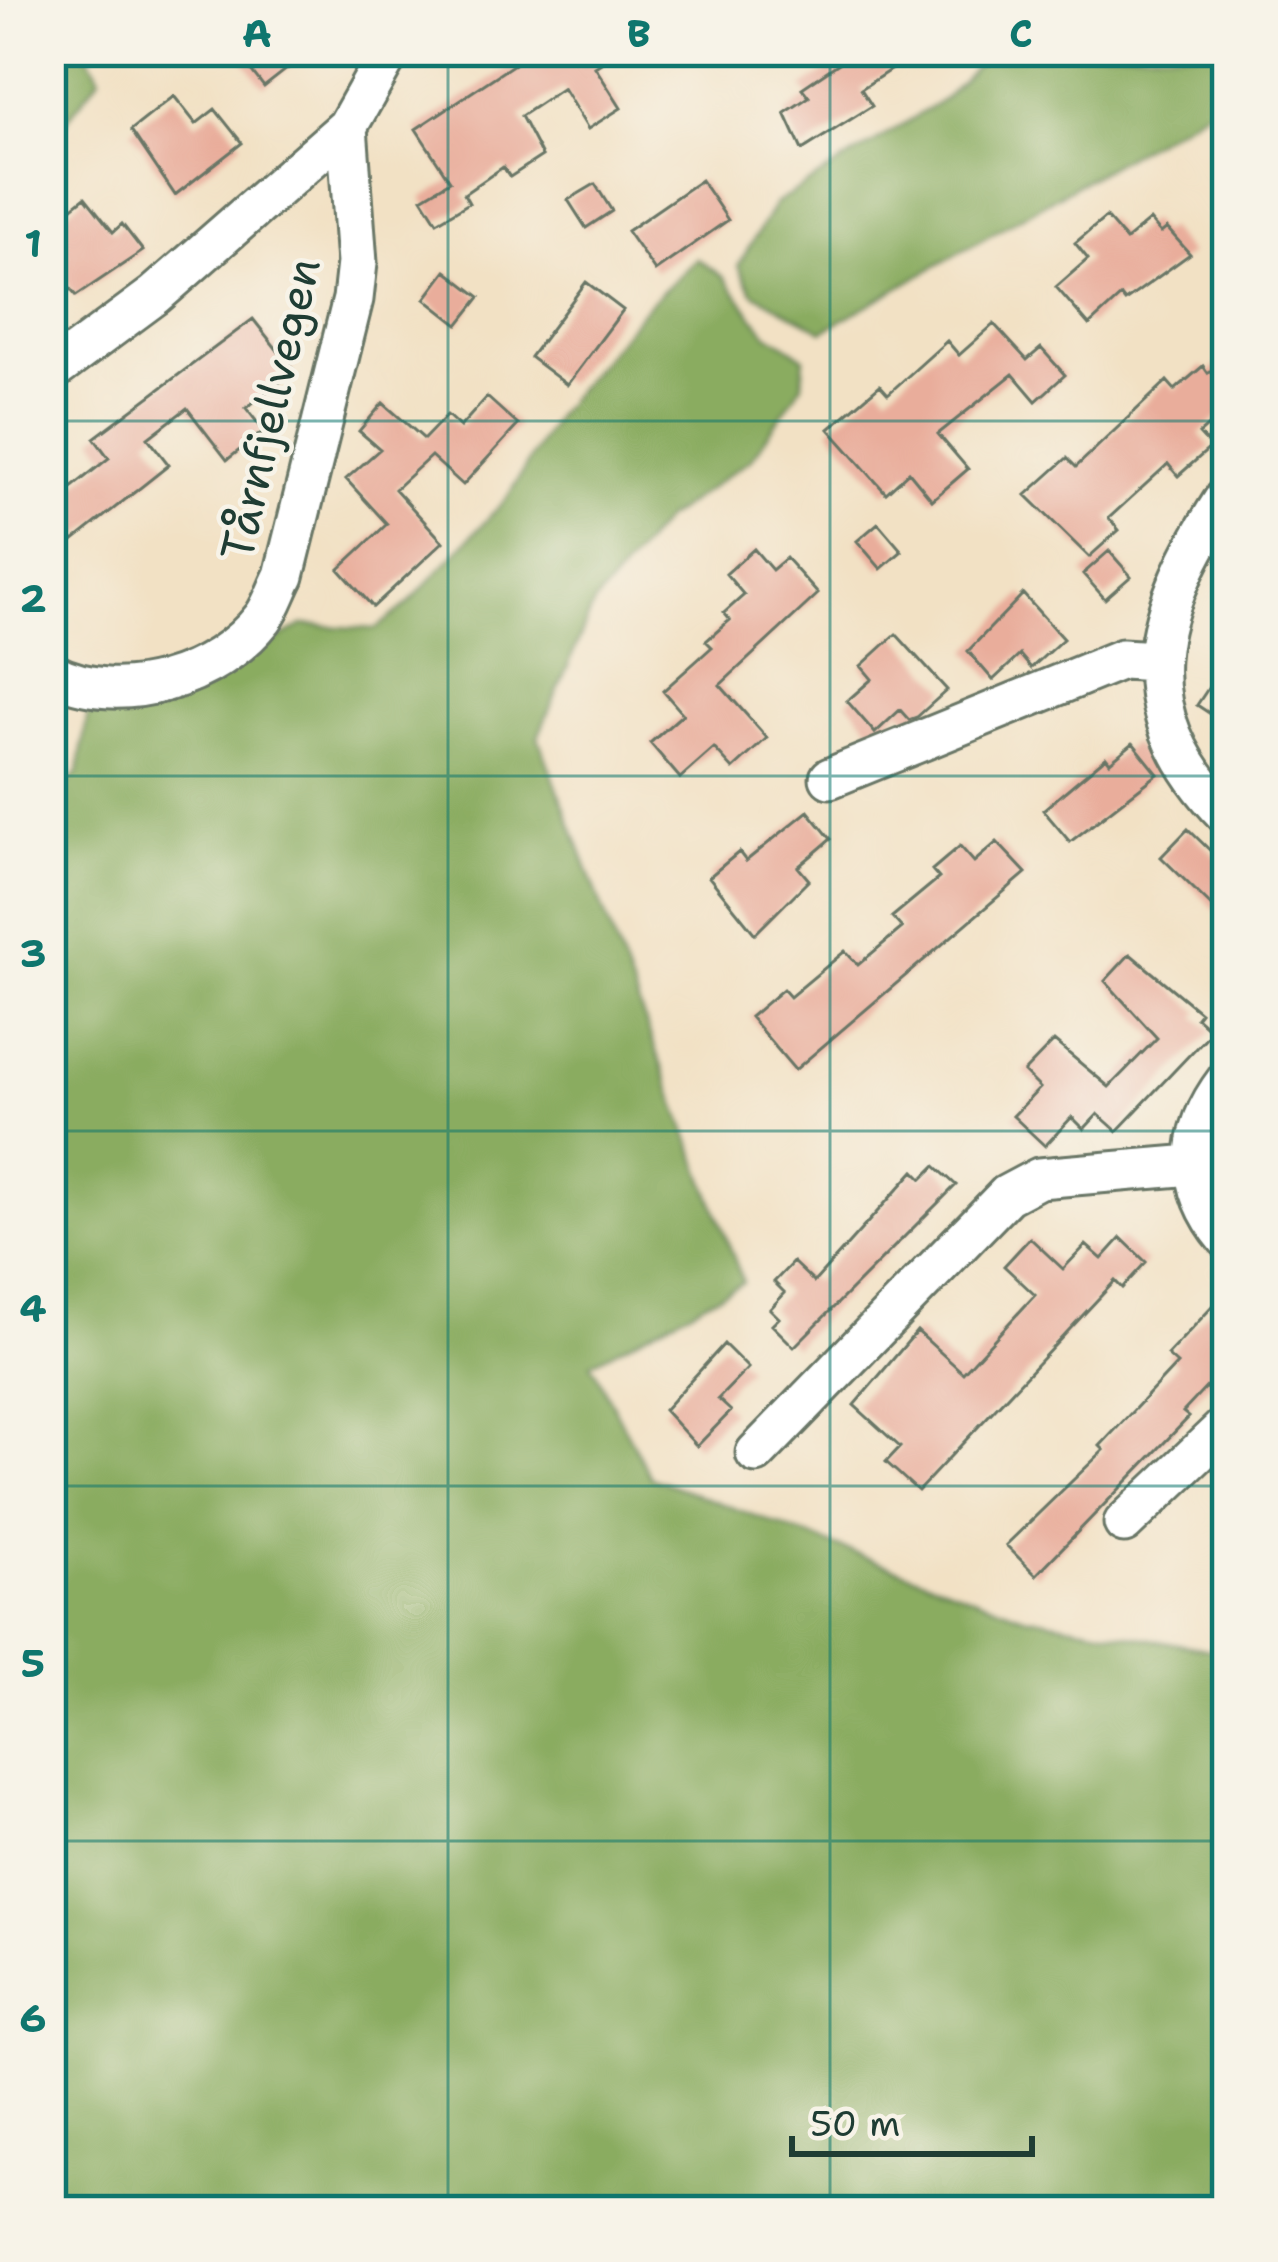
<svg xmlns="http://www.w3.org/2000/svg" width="1278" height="2262" font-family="'Shantell Sans',sans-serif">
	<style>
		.forest { fill: #8aac61; stroke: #54744a; stroke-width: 3 }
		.building { fill: #e9ad9b }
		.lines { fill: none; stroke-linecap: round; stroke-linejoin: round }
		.street-casing { stroke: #697666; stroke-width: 45 }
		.street { stroke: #fff; stroke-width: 39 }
		.grid { fill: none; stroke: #0f766e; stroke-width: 3; stroke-opacity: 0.55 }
		.labels { text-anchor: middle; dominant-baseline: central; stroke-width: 9; stroke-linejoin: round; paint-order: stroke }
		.street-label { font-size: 45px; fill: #1f3d34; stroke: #f7f3e8 }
		.neatline { fill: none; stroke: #0f766e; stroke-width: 4.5 }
		.grid-label { font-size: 39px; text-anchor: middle; font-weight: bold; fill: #0f766e }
	</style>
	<rect width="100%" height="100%" fill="#f7f3e8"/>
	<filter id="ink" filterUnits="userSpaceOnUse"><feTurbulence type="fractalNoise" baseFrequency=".00833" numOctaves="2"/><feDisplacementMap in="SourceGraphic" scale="24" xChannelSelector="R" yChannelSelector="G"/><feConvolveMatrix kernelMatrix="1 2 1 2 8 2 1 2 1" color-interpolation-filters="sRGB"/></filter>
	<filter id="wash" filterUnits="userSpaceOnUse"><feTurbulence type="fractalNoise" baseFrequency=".004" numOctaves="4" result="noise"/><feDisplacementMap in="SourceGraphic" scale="48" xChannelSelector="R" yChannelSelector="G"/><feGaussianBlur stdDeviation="2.7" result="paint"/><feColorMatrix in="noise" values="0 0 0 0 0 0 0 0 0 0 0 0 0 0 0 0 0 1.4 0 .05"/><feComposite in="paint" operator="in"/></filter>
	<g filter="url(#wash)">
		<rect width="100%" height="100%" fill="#f2e1c4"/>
		<path class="forest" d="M 51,51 L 86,51 L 100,77 L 51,141 Z
			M 991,51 L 1227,51 L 1227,106 L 1210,108 L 823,331 L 753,293 L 738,266 L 775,204 L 944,99 Z
			M 697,259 L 724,277 L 765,332 L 804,357 L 802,385 L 751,459 L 664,520 L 594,604 L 538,737 L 743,1282 L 591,1363 L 650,1477 L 1024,1616 L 1227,1653 L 1227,2211 L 51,2211 L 51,797 L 78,773 L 88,712 L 148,707 L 197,687 L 302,625 L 376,629 L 408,604 L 507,498 L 558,412 L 646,307 Z"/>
		<g id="blocks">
			<path class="building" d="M 236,51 L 310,51 L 264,87 Z
				M 534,51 L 620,51 L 595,67 L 621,108 L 588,129 L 563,88 L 521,116 L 542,156 L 510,177 L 503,167 L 464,194 L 469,203 L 437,222 L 422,198 L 450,181 L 416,129 Z
				M 831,51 L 919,51 L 861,89 L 872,106 L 802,150 L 785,113 L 809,97 L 802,88 L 839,63 Z
				M 174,96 L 196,124 L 215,109 L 242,143 L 175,195 L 131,130 Z
				M 701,180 L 728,220 L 655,271 L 627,231 Z
				M 595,184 L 612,211 L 586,228 L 568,200 Z
				M 85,197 L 113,232 L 122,224 L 143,251 L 76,296 L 51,265 L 51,224 Z
				M 1106,217 L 1126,240 L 1150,220 L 1161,233 L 1167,228 L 1190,254 L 1125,301 L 1121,296 L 1089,325 L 1056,287 L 1088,259 L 1075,243 Z
				M 446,271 L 480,297 L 458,325 L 425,299 Z
				M 586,282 L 623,310 L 567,385 L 530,357 Z
				M 253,319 L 294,371 L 246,408 L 264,431 L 227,460 L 187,408 L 148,438 L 169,465 L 73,541 L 64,530 L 51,541 L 51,504 L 109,458 L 94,438 Z
				M 994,324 L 1027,360 L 1041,348 L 1065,375 L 1036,401 L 1013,374 L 938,434 L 968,469 L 932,500 L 909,472 L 886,493 L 829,429 L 880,385 L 888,394 L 947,341 L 959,355 Z
				M 1227,357 L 1227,410 L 1199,434 L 1211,447 L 1178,476 L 1168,464 L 1109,518 L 1119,530 L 1089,557 L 1026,495 L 1067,458 L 1076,467 L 1167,381 L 1175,390 L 1203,366 L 1208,373 Z
				M 487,397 L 518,425 L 463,485 L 431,456 L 395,489 L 443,542 L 373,607 L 339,569 L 387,524 L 346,479 L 380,449 L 359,431 L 383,403 L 424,439 L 447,415 L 460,427 Z
				M 878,523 L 902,551 L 881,569 L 857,541 Z
				M 754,549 L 772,570 L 786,558 L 818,594 L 720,685 L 767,738 L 733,769 L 714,748 L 680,778 L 650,743 L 683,714 L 663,691 L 712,647 L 706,641 L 730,620 L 724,613 L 744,595 L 726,574 Z
				M 1109,551 L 1131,576 L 1105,599 L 1083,574 Z
				M 1023,594 L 1063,639 L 1031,668 L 1020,655 L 993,680 L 968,651 Z
				M 896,634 L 947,690 L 917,717 L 909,720 L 900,710 L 875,733 L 847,701 L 872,679 L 861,666 Z
				M 1227,660 L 1227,725 L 1197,705 Z
				M 1133,743 L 1158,774 L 1070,842 L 1043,810 L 1106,757 L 1110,762 Z
				M 808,811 L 831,839 L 798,867 L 809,880 L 755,934 L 709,877 L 739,852 L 746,861 Z
				M 1188,829 L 1227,867 L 1227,921 L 1161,857 Z
				M 997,842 L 1026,873 L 795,1070 L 750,1017 L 783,989 L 790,997 L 845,951 L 858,965 L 902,928 L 892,917 L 939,878 L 932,870 L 960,846 L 974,862 Z
				M 1130,954 L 1200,1012 L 1196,1017 L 1212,1031 L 1117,1131 L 1098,1114 L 1084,1129 L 1072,1117 L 1045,1146 L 1013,1116 L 1040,1088 L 1024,1072 L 1054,1041 L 1109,1087 L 1157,1038 L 1105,981 Z
				M 935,1166 L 956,1185 L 794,1347 L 772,1325 L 779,1318 L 770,1309 L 785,1293 L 774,1282 L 793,1262 L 814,1282 L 914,1171 L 922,1179 Z
				M 1030,1238 L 1063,1269 L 1086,1245 L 1102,1259 L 1121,1238 L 1146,1262 L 1122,1288 L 1115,1281 L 918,1491 L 886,1462 L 900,1447 L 854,1405 L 917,1331 L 963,1373 L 1035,1295 L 1004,1266 Z
				M 1227,1291 L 1227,1365 L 1183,1412 L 1189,1417 L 1036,1575 L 1006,1545 L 1104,1450 L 1100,1446 L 1177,1364 L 1167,1355 Z
				M 724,1344 L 748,1368 L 718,1399 L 731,1411 L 697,1446 L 664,1410 Z"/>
		</g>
	</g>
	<g filter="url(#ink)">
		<use href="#blocks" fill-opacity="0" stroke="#697666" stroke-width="3"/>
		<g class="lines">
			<defs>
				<path id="street" d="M 51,372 L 155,295 L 347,127 L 390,51
					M 1227,495 C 1153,609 1120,706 1227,815
					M 51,673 C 120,709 217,677 263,618 C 272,606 277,589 284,576 L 353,299 L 357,263 L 347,127
					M 830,778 L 1122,659 L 1157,661
					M 1227,1080 C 1187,1132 1184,1187 1227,1238
					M 756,1453 L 1007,1195 L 1039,1178 L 1192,1165
					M 1124,1523 L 1227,1425"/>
			</defs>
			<use href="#street" class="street-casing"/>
			<use href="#street" class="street"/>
		</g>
	</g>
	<path class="grid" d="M 448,51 L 448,2211M 830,51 L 830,2211M 51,421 L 1227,421M 51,776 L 1227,776M 51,1131 L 1227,1131M 51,1486 L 1227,1486M 51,1841 L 1227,1841"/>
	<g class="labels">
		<g class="street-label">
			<text transform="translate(270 409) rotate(-77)">Tårnfjellvegen</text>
		</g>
	</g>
	<rect width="1278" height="2262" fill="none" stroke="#f7f3e8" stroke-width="132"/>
	<path d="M792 2136v18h240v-18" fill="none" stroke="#1f3d34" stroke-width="6"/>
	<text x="810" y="2136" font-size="36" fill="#1f3d34" stroke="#f7f3e8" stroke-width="9" paint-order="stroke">50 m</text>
	<rect x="66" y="66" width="1146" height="2130" class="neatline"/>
	<g class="grid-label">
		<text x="257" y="47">A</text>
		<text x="639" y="47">B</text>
		<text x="1021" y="47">C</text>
		<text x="33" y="257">1</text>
		<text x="33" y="612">2</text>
		<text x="33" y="967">3</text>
		<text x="33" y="1322">4</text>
		<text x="33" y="1677">5</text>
		<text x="33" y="2032">6</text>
	</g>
</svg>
